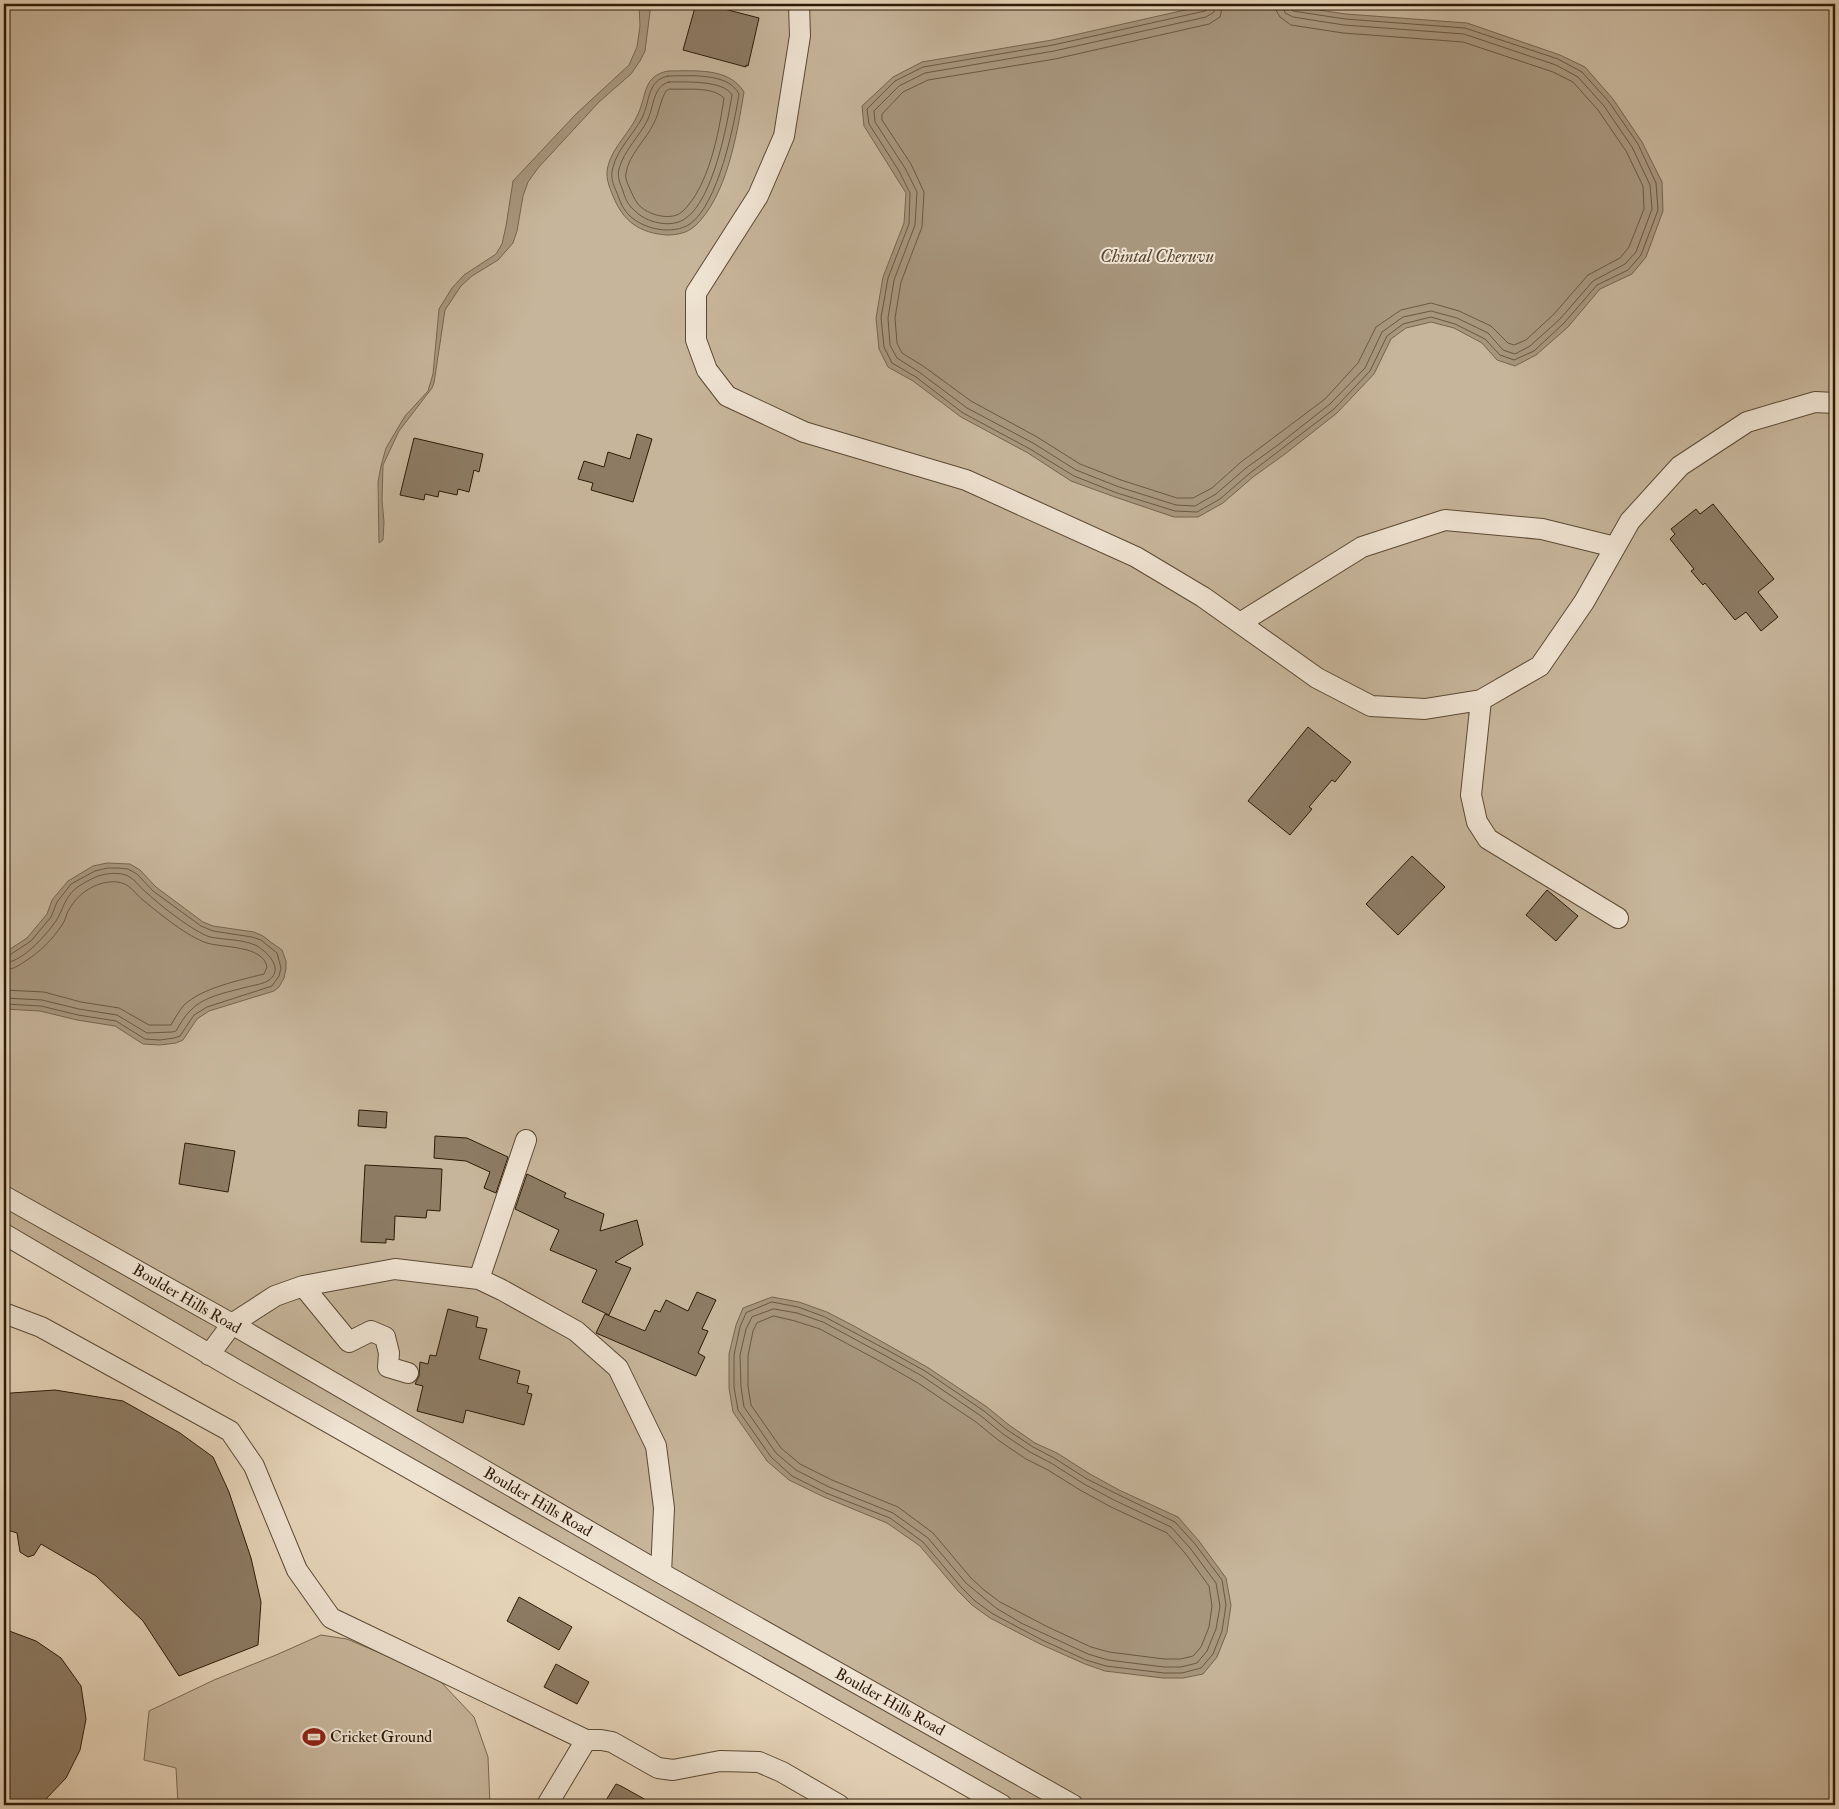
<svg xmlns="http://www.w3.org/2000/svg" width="1839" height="1809" font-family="'IM FELL Double Pica',serif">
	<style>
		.green { fill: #c7b59b; stroke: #7a6851 }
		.water { fill: #a7957c; stroke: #76644d }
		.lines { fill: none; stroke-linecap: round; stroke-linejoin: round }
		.shore { stroke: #6a5842; stroke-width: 1 }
		.building { fill: #8d7b64; stroke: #2d1b07 }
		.minor-casing { stroke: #5b4934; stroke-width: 22 }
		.minor { stroke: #efe3d2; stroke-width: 20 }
		.labels { text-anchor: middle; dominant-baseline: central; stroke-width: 4; stroke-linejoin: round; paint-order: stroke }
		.street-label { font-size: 16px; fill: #2d1b07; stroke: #efe3d2 }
		.poi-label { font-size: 16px; fill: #2d1b07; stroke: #efe3d2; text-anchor: start }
		.water-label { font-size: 18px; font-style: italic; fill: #584630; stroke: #efe3d2 }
	</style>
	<rect width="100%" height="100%" fill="#e6d4b9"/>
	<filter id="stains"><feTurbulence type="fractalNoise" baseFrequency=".004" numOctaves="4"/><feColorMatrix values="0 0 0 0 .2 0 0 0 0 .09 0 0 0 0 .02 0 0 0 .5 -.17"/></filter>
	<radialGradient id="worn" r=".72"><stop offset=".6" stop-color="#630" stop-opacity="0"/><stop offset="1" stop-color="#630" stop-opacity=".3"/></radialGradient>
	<path class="green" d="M 4,4 L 1835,4 L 1835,1805 L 982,1805 L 4,1243 Z
		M 321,1635 L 347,1639 L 387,1656 L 440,1681 L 474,1717 L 488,1757 L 490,1805 L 178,1805 L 176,1768 L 144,1760 L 149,1711 L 214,1680 L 276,1655 Z"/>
	<path class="water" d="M 639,4 L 651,4 L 645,51 L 640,61 L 631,74 L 599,102 L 538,168 L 528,182 L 523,196 L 517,231 L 513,243 L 498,260 L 472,276 L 461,286 L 445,310 L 434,383 L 432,388 L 399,431 L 383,465 L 382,500 L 384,522 L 383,540 L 379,543 L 378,482 L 381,466 L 386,448 L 405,416 L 428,391 L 433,374 L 439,309 L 452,288 L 464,275 L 496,254 L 502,244 L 506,226 L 513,181 L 576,114 L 629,65 L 637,47 L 640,26 Z
		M 1229,4 L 1279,4 L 1346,14 L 1467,23 L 1560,55 L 1585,67 L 1613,99 L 1642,142 L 1662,182 L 1663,211 L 1646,257 L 1632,274 L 1600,289 L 1568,327 L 1536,355 L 1515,366 L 1497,360 L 1482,343 L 1454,328 L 1431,322 L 1406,328 L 1391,339 L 1374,374 L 1337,413 L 1285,454 L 1253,477 L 1223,503 L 1198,517 L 1174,517 L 1115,497 L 1071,481 L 1028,453 L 961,417 L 913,381 L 888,367 L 879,349 L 876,318 L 883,277 L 904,223 L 906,193 L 864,126 L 862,106 L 893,77 L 922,62 L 1052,40 L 1207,5 Z
		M 668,71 C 694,71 729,67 744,92 C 737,134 727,196 695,226 C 687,233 677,235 667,235 C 639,233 623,221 613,196 C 609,186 605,177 608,166 C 613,146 630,133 638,114 C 647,94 643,76 668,71 Z
		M 107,863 L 130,864 L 140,870 L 156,887 L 203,922 L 213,926 L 254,932 L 263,936 L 272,943 L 282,950 L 286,961 L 286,969 L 284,978 L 279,987 L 274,991 L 209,1011 L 197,1019 L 183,1040 L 176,1043 L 160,1045 L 143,1044 L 115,1026 L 77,1020 L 40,1011 L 4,1009 L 4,953 L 27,938 L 47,914 L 52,900 L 68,881 L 93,866 Z
		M 772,1297 L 799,1302 L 827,1312 L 854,1326 L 927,1367 L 987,1407 L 1009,1425 L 1035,1443 L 1057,1453 L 1090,1474 L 1119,1490 L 1178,1517 L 1199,1541 L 1226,1578 L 1231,1605 L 1227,1632 L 1217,1657 L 1203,1674 L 1183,1678 L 1163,1678 L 1105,1671 L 1085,1664 L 1040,1644 L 990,1618 L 972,1605 L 958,1591 L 920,1546 L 887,1523 L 824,1497 L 789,1480 L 767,1461 L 733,1412 L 729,1388 L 729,1354 L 736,1325 L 743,1308 Z"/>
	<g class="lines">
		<path class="shore" d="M 1210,4 L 1209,8 L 1205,11 L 1053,45 L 923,67 L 895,81 L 867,109 L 869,124 L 899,171 L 910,193 L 909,224 L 888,278 L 881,318 L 884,347 L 892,363 L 916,377 L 963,413 L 1030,449 L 1074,476 L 1117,493 L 1175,511 L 1197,512 L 1220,499 L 1250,473 L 1334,409 L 1370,371 L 1387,336 L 1403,324 L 1431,317 L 1455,324 L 1485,339 L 1500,355 L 1514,360 L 1534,351 L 1564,323 L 1597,285 L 1628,270 L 1641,255 L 1658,210 L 1656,183 L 1638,144 L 1609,102 L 1582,72 L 1558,59 L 1465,28 L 1345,19 L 1293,11 L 1290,8 L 1289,4
			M 1216,4 L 1214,12 L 1206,17 L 1054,51 L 925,73 L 899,86 L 874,111 L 875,122 L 905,168 L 917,192 L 915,225 L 894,280 L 888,318 L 890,345 L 897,358 L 919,372 L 967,408 L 1033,443 L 1076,470 L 1119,487 L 1176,505 L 1195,506 L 1216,494 L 1246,468 L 1278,445 L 1330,404 L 1365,368 L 1382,332 L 1403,317 L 1431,311 L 1457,318 L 1488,333 L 1503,350 L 1515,354 L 1530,346 L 1560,319 L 1593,281 L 1625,264 L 1636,252 L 1652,209 L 1650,185 L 1632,147 L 1604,106 L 1578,77 L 1556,65 L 1464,34 L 1344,25 L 1293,17 L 1285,13 L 1283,4
			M 1223,4 L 1220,17 L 1209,24 L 1055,59 L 928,80 L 903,92 L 882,114 L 882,120 L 911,164 L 924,192 L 922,227 L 901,282 L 895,318 L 897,343 L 902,353 L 923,366 L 971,401 L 1037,437 L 1080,464 L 1121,480 L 1177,498 L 1193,498 L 1212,488 L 1241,462 L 1325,399 L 1358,363 L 1376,327 L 1401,310 L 1431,303 L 1459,311 L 1491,326 L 1508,343 L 1514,345 L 1526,340 L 1554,314 L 1588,275 L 1620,258 L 1629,247 L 1644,209 L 1643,186 L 1626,151 L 1598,110 L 1573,82 L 1553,72 L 1463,42 L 1343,33 L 1291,25 L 1280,17 L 1276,10 L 1275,4
			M 668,76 C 689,76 728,72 739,94 C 734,126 718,204 690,224 C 673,235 645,230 630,216 C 623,210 620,201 617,193 C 613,184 610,177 613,167 C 618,148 633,135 642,118 C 650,102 647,80 668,76 Z
			M 669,82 C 684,82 724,80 732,95 C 727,126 713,199 686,218 C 672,229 646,223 634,210 C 628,205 625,198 623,191 C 620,183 617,177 619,169 C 624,150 640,136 648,119 C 654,106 653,86 669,82 Z
			M 670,89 C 686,90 712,86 724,98 C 719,132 709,186 683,211 C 672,222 647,215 638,204 C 634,199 632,193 629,187 C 627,182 625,178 626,173 C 629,154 646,140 654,123 C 659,113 660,101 666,91 Z
			M 4,957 L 8,956 L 31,941 L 51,917 L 57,902 L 71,884 L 95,871 L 107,868 L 118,868 L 128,869 L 137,874 L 153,891 L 201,926 L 213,931 L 252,937 L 261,940 L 277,953 L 281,968 L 279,976 L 272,986 L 207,1007 L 194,1015 L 180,1036 L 174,1038 L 160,1040 L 145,1039 L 116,1021 L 78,1015 L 41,1006 L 4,1004
			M 4,963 C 23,962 45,936 56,921 C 63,910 64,899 75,889 C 81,884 91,879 98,876 C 107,873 120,872 128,876 C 136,880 141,889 148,894 C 161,906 194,932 210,937 C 225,940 241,939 255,945 C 266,950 285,969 269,980 C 264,984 254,985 247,987 C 229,992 202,996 189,1012 C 184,1017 180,1024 176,1031 L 172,1032 L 147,1033 L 117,1015 L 79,1009 L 42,1000 L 4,998
			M 4,970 C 12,970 18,966 24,962 C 40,952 52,940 62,925 C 66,920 66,913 70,908 C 79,892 99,880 117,882 C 130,883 135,894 144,901 C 160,914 188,937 207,943 C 223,948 263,945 267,967 L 264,974 C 240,980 202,988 184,1005 C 179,1011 175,1018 171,1025 L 149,1025 L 119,1008 L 81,1002 L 44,992 L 4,990
			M 772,1302 L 798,1307 L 825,1317 L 889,1351 L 925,1371 L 984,1411 L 1006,1429 L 1033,1447 L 1054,1458 L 1087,1479 L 1117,1494 L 1175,1522 L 1195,1544 L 1222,1580 L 1226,1605 L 1222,1631 L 1213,1654 L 1201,1668 L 1182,1673 L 1164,1673 L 1106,1666 L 1086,1660 L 1042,1640 L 993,1614 L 975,1601 L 961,1587 L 923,1542 L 890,1518 L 826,1493 L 792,1476 L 771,1457 L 738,1410 L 734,1387 L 734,1355 L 740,1327 L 746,1313 Z
			M 774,1309 L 797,1313 L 823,1322 L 886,1356 L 922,1376 L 981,1416 L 1003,1434 L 1030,1452 L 1051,1463 L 1084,1484 L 1114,1500 L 1171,1527 L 1190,1548 L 1216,1583 L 1220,1606 L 1216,1629 L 1207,1651 L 1197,1663 L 1181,1667 L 1164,1667 L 1108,1660 L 1088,1654 L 1021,1623 L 996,1608 L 966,1583 L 928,1538 L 893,1513 L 829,1487 L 796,1470 L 776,1453 L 744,1407 L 741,1387 L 740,1355 L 746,1329 L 752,1317 Z
			M 774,1316 L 795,1321 L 820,1329 L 883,1363 L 918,1383 L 976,1422 L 998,1440 L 1026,1459 L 1048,1470 L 1080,1490 L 1111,1507 L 1167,1533 L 1185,1553 L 1209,1586 L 1212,1606 L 1209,1627 L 1201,1647 L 1193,1656 L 1181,1659 L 1164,1659 L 1109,1652 L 1091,1647 L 1048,1627 L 1000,1602 L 984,1590 L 971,1578 L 933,1533 L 898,1507 L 832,1480 L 800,1464 L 781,1448 L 751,1405 L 748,1386 L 748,1356 L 753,1331 L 757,1323 Z"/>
	</g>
	<path class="building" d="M 696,4 L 705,4 L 759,18 L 748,66 L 746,65 L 746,67 L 683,50 Z
		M 637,434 L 652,439 L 633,502 L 591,490 L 593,483 L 578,479 L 584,461 L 604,467 L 608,452 L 630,459 Z
		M 414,438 L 483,454 L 479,472 L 474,470 L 469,492 L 458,489 L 457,495 L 439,491 L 438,497 L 425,494 L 424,500 L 400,495 Z
		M 1713,504 L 1774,579 L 1758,592 L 1778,617 L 1761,631 L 1746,612 L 1735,620 L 1705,583 L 1703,585 L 1691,571 L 1694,569 L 1670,539 L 1675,534 L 1671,529 L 1696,509 L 1700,514 Z
		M 1308,727 L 1351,762 L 1335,782 L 1332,780 L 1309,807 L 1312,809 L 1290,835 L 1248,801 Z
		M 1412,856 L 1445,887 L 1398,935 L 1366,904 Z
		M 1547,890 L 1578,916 L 1556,941 L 1526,915 Z
		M 359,1110 L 387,1112 L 386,1128 L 358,1126 Z
		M 435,1136 L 467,1138 L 508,1157 L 496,1193 L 484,1188 L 490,1172 L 466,1161 L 434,1158 Z
		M 185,1143 L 235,1151 L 228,1192 L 179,1184 Z
		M 365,1165 L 442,1169 L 440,1211 L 427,1210 L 426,1218 L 395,1216 L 394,1240 L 386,1239 L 386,1243 L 361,1242 Z
		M 527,1174 L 566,1193 L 564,1197 L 604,1214 L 600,1231 L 637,1220 L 643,1245 L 615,1262 L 631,1268 L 609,1315 L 582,1302 L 597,1270 L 550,1250 L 559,1230 L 515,1209 Z
		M 697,1292 L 716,1300 L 702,1329 L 708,1331 L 698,1353 L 705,1357 L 696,1376 L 596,1333 L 605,1314 L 645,1331 L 655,1310 L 660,1312 L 666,1300 L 688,1311 Z
		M 448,1309 L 478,1317 L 476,1327 L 487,1329 L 479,1359 L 520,1371 L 517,1383 L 529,1386 L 527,1393 L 532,1394 L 524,1425 L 466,1410 L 463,1423 L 417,1411 L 423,1386 L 415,1384 L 419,1376 L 420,1362 L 428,1364 L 430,1355 L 436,1356 Z
		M 55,1390 L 123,1401 L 180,1433 L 213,1457 L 229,1492 L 251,1558 L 261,1602 L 258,1645 L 179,1676 L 143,1621 L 96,1576 L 41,1544 L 34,1555 L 28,1557 L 20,1552 L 17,1533 L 4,1529 L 4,1395 L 11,1393 Z
		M 519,1597 L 572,1627 L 559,1650 L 507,1621 Z
		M 4,1629 L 36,1641 L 61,1658 L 81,1686 L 86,1719 L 80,1750 L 66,1778 L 44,1801 L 35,1805 L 4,1805 Z
		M 556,1664 L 589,1682 L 577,1704 L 544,1687 Z
		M 616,1784 L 621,1786 L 655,1805 L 603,1805 Z"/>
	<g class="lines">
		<defs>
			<path id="minor" d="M 799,4 L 800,36 L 784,136 L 758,196 L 696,293 L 696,340 L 707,370 L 727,396 L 804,432 L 966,480 L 1136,557 L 1203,597 L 1317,678 L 1371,706 L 1425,709 L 1481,700 L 1540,666 L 1584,602 L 1630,521 L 1680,466 L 1747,422 L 1815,402 L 1835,403
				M 1240,623 L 1362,547 L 1445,520 L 1542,529 L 1615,547
				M 1481,700 L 1471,795 L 1477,822 L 1488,839 L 1618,918
				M 4,1196 L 232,1324 L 661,1573 L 1073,1805
				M 4,1234 L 238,1371 L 1002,1805
				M 479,1279 L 526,1140
				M 303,1286 L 349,1342 L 371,1331 L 385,1337 L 389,1353 L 388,1367 L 408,1373
				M 4,1313 L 41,1327 L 230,1431 L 254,1466 L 297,1570 L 331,1618 L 586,1740 L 601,1740 L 612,1742 L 658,1768 L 673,1770 L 720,1761 L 759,1762 L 782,1772 L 839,1805
				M 209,1355 L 232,1324 L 275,1296 L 303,1286 L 395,1269 L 479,1279 L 502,1290 L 576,1331 L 618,1368 L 656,1446 L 664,1508 L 661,1573
				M 547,1805 L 586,1740"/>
		</defs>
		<use href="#minor" class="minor-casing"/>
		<use href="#minor" class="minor"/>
	</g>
	<defs>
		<symbol id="stadium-bare" viewBox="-9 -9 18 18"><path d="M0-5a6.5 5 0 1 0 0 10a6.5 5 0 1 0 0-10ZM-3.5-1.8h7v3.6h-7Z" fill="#8f2418" stroke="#efe3d2" stroke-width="2.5" paint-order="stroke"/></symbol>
	</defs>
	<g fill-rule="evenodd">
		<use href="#stadium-bare" x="298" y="1721" width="32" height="32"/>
	</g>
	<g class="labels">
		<g class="street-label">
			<text transform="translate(187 1299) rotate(30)">Boulder Hills Road</text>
			<text transform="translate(538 1502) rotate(30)">Boulder Hills Road</text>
			<text transform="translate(890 1702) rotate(29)">Boulder Hills Road</text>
		</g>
		<g class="poi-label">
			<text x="330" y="1737">Cricket Ground</text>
		</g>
		<g class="water-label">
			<text x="1157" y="256">Chintal Cheruvu</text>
		</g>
	</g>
	<rect width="1839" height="1809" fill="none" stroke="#e6d4b9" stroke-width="20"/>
	<rect x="5" y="5" width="1829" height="1799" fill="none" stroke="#2d1b07" stroke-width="2.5"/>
	<rect x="10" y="10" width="1819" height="1789" fill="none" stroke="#2d1b07"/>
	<rect width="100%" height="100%" filter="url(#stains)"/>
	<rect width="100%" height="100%" fill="url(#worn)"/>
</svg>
